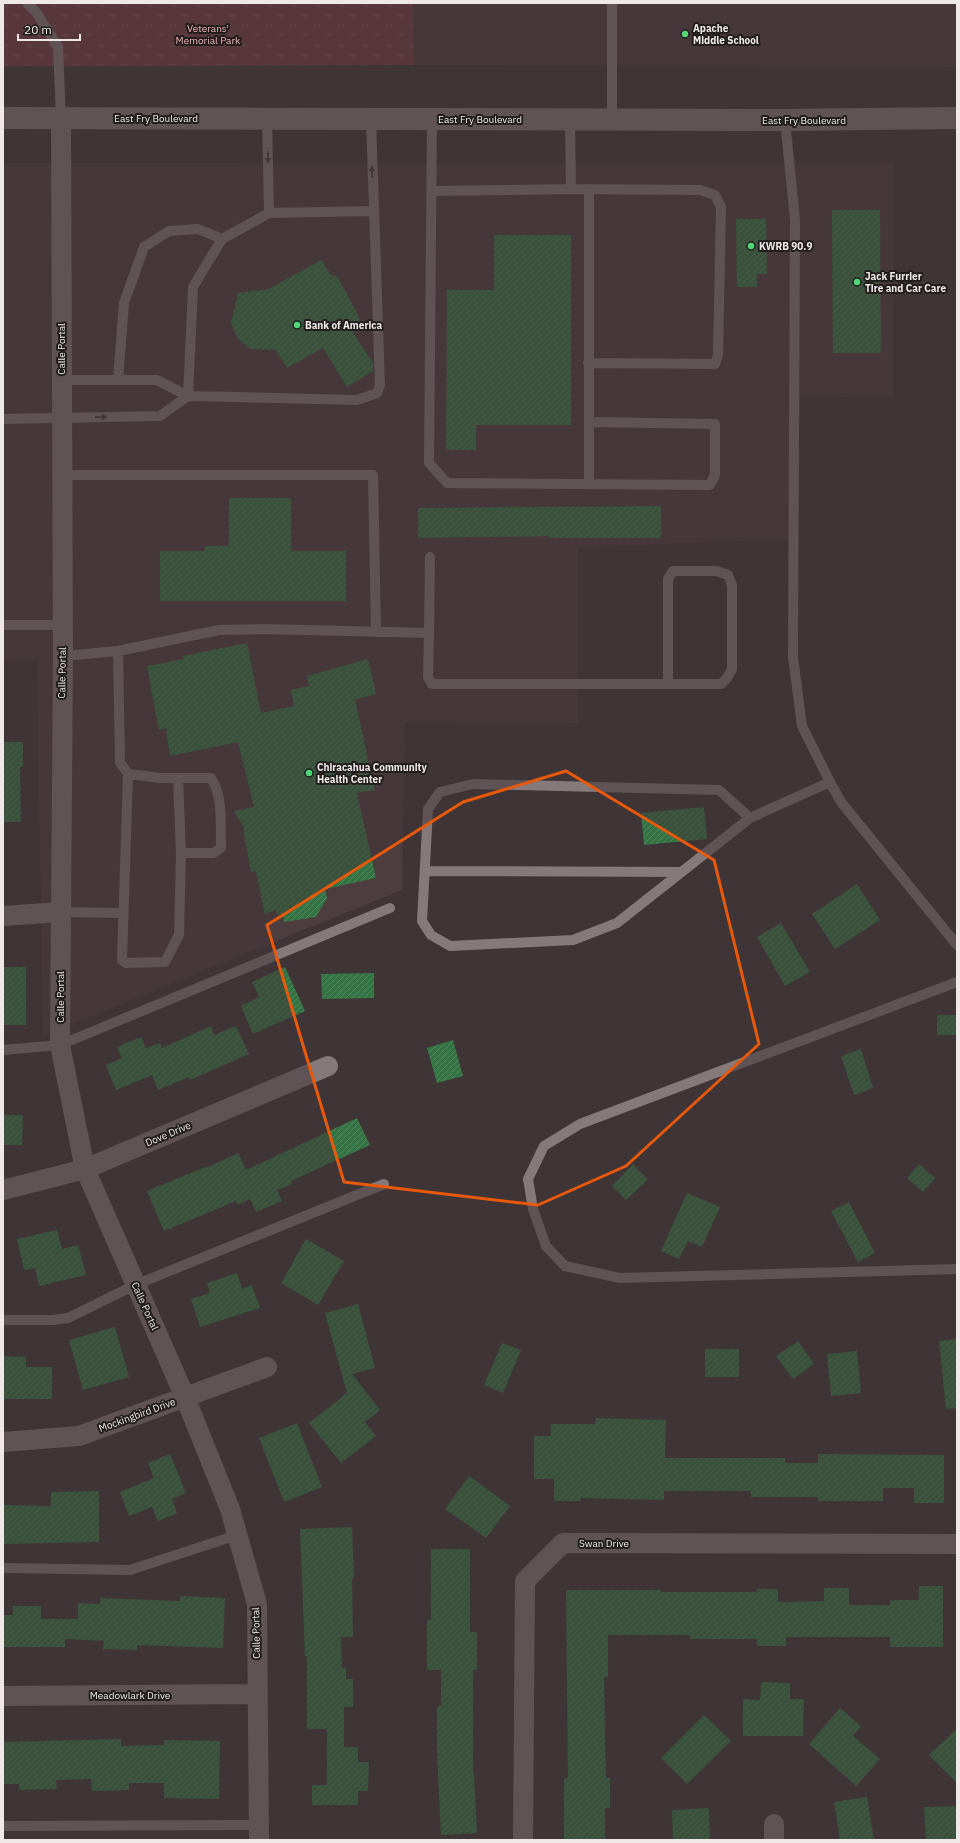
<svg xmlns="http://www.w3.org/2000/svg" width="960" height="1843" font-family="'IBM Plex Sans',sans-serif">
	<style>
		.built { fill: #4e3d3e }
		.park { fill: url(#park-tufts) }
		.building { fill: url(#building-hatch) }
		.lines { fill: none; stroke-linecap: round; stroke-linejoin: round }
		.service { stroke: #85797a; stroke-width: 10 }
		.minor { stroke: #85797a; stroke-width: 20 }
		.secondary { stroke: #85797a; stroke-width: 22 }
		.oneway { fill: #40393a }
		.marked { fill: none; stroke: #e8590c; stroke-width: 3; stroke-linejoin: round }
		.poi-dot { fill: #4fd675; stroke: #221e1e; stroke-width: 1.5 }
		.labels { text-anchor: middle; dominant-baseline: central; stroke-width: 4; stroke-linejoin: round; paint-order: stroke }
		.park-label { font-size: 10px; fill: #f3b1b8; stroke: #221e1e }
		.poi-label { font-size: 10px; font-weight: bold; fill: #eee8e8; stroke: #221e1e; text-anchor: start }
		.street-label { font-size: 10px; fill: #eee8e8; stroke: #221e1e }
	</style>
	<defs>
		<pattern id="park-tufts" width="24" height="20" patternUnits="userSpaceOnUse"><rect width="24" height="20" fill="#743b43"/><path d="M3 7l-1-3M5 7V3M7 7l1-3M15 17l-1-3M17 17v-4M19 17l1-3" fill="none" stroke="#88575e"/></pattern>
		<pattern id="building-hatch" width="6" height="6" patternUnits="userSpaceOnUse"><rect width="6" height="6" fill="#347343"/><path d="M-1 1l2-2M0 6l6-6M5 7l2-2" fill="none" stroke="#52875e"/></pattern>
	</defs>
	<rect width="100%" height="100%" fill="#3f3536"/>
	<path class="built" d="M 413,3 L 957,3 L 957,67 L 414,65 Z
		M 894,162 L 893,396 L 800,398 L 798,539 L 578,547 L 578,723 L 405,722 L 402,890 L 43,1036 L 37,660 L 3,663 L 3,163 Z"/>
	<path class="park" d="M 3,3 L 413,3 L 414,65 L 3,66 Z"/>
	<path class="building" d="M 832,210 L 880,210 L 881,353 L 833,353 Z
		M 736,219 L 766,219 L 767,274 L 757,274 L 757,287 L 737,287 Z
		M 494,235 L 571,235 L 571,425 L 476,425 L 476,450 L 446,450 L 447,290 L 494,290 Z
		M 321,260 L 331,275 L 337,276 L 355,309 L 363,327 L 353,333 L 373,363 L 373,371 L 347,387 L 323,348 L 287,368 L 276,350 L 251,349 L 244,344 L 237,337 L 231,323 L 238,293 L 269,289 Z
		M 229,498 L 291,498 L 291,551 L 346,551 L 346,601 L 160,601 L 160,551 L 205,551 L 205,546 L 229,546 Z
		M 661,506 L 661,538 L 549,538 L 549,536 L 418,538 L 418,508 Z
		M 247,643 L 261,713 L 294,706 L 291,690 L 309,686 L 307,676 L 368,659 L 376,694 L 355,700 L 375,790 L 357,793 L 376,878 L 325,889 L 327,898 L 316,917 L 284,922 L 283,914 L 277,915 L 276,910 L 265,914 L 256,871 L 251,872 L 244,834 L 244,828 L 234,811 L 254,807 L 238,742 L 170,756 L 166,728 L 159,730 L 147,666 L 184,659 L 183,656 Z
		M 3,742 L 23,742 L 23,767 L 20,767 L 21,822 L 3,822 Z
		M 704,807 L 707,839 L 644,845 L 641,813 Z
		M 857,884 L 880,920 L 835,949 L 812,914 Z
		M 781,923 L 810,972 L 785,986 L 757,937 Z
		M 3,967 L 26,967 L 26,1025 L 3,1025 Z
		M 285,967 L 305,1011 L 253,1034 L 241,1006 L 259,997 L 252,982 Z
		M 374,973 L 374,998 L 322,999 L 321,974 Z
		M 937,1015 L 957,1015 L 957,1035 L 937,1035 Z
		M 211,1026 L 214,1035 L 236,1026 L 249,1054 L 190,1080 L 189,1077 L 158,1090 L 152,1075 L 116,1090 L 106,1065 L 122,1058 L 117,1047 L 141,1037 L 146,1048 L 160,1043 L 162,1048 Z
		M 453,1040 L 463,1076 L 437,1083 L 427,1048 Z
		M 861,1049 L 873,1088 L 854,1095 L 841,1056 Z
		M 3,1115 L 23,1115 L 22,1145 L 3,1145 Z
		M 357,1118 L 370,1145 L 291,1181 L 292,1184 L 277,1190 L 282,1201 L 256,1212 L 250,1199 L 238,1205 L 236,1201 L 164,1231 L 147,1191 L 205,1167 L 206,1168 L 238,1153 L 246,1170 Z
		M 633,1164 L 648,1180 L 626,1200 L 612,1186 Z
		M 919,1164 L 935,1178 L 923,1192 L 907,1178 Z
		M 687,1193 L 720,1207 L 702,1247 L 688,1241 L 679,1259 L 661,1251 Z
		M 849,1202 L 875,1253 L 858,1262 L 831,1211 Z
		M 57,1230 L 62,1249 L 78,1245 L 86,1275 L 39,1286 L 35,1268 L 24,1270 L 17,1239 Z
		M 306,1239 L 344,1261 L 318,1305 L 281,1283 Z
		M 237,1273 L 242,1289 L 252,1285 L 260,1308 L 200,1327 L 191,1299 L 210,1293 L 207,1283 Z
		M 358,1304 L 375,1368 L 352,1374 L 380,1410 L 365,1422 L 376,1436 L 341,1463 L 309,1423 L 347,1393 L 325,1313 Z
		M 115,1327 L 129,1377 L 83,1390 L 69,1340 Z
		M 957,1339 L 957,1408 L 946,1409 L 939,1341 Z
		M 798,1341 L 814,1364 L 793,1379 L 776,1356 Z
		M 502,1343 L 521,1350 L 503,1393 L 484,1385 Z
		M 705,1349 L 739,1349 L 739,1377 L 705,1377 Z
		M 857,1351 L 861,1393 L 831,1396 L 827,1354 Z
		M 3,1356 L 26,1357 L 26,1367 L 52,1367 L 52,1399 L 3,1399 Z
		M 596,1418 L 666,1420 L 665,1458 L 785,1458 L 785,1463 L 818,1463 L 818,1454 L 944,1455 L 944,1503 L 914,1503 L 914,1488 L 883,1488 L 883,1501 L 818,1501 L 818,1497 L 751,1497 L 751,1491 L 664,1491 L 664,1500 L 581,1498 L 581,1501 L 554,1501 L 554,1479 L 534,1479 L 534,1436 L 551,1436 L 551,1424 L 595,1424 Z
		M 297,1423 L 322,1487 L 284,1502 L 259,1438 Z
		M 170,1454 L 186,1493 L 172,1499 L 177,1513 L 158,1521 L 152,1507 L 129,1516 L 120,1492 L 154,1478 L 148,1463 Z
		M 469,1476 L 510,1506 L 486,1538 L 445,1509 Z
		M 99,1491 L 99,1542 L 3,1544 L 3,1505 L 51,1506 L 51,1492 Z
		M 352,1527 L 354,1578 L 352,1579 L 353,1637 L 341,1637 L 342,1668 L 346,1668 L 346,1679 L 353,1679 L 353,1707 L 344,1707 L 344,1747 L 358,1747 L 358,1762 L 369,1762 L 368,1791 L 358,1791 L 358,1805 L 312,1805 L 312,1785 L 327,1785 L 327,1729 L 307,1729 L 307,1656 L 305,1656 L 300,1529 Z
		M 431,1549 L 470,1549 L 470,1632 L 477,1632 L 477,1670 L 473,1670 L 473,1774 L 474,1774 L 477,1833 L 441,1835 L 437,1753 L 437,1706 L 441,1706 L 441,1670 L 427,1670 L 427,1620 L 431,1620 Z
		M 919,1586 L 943,1586 L 943,1647 L 890,1647 L 890,1637 L 786,1637 L 786,1646 L 757,1646 L 757,1639 L 690,1639 L 690,1635 L 608,1635 L 608,1677 L 604,1677 L 606,1778 L 610,1778 L 610,1808 L 605,1808 L 605,1839 L 564,1839 L 564,1778 L 568,1778 L 566,1590 L 661,1590 L 661,1592 L 757,1592 L 756,1589 L 778,1589 L 778,1602 L 824,1601 L 824,1588 L 849,1588 L 849,1605 L 890,1605 L 890,1600 L 919,1600 Z
		M 180,1596 L 225,1598 L 223,1648 L 137,1645 L 137,1650 L 103,1649 L 104,1641 L 65,1639 L 65,1647 L 3,1647 L 3,1615 L 13,1615 L 13,1606 L 41,1606 L 41,1619 L 78,1619 L 78,1603 L 100,1604 L 100,1598 L 180,1601 Z
		M 761,1682 L 790,1683 L 790,1699 L 804,1699 L 803,1736 L 743,1736 L 743,1699 L 760,1700 Z
		M 840,1708 L 861,1726 L 853,1736 L 880,1759 L 856,1786 L 809,1744 Z
		M 704,1715 L 731,1741 L 687,1784 L 661,1758 Z
		M 957,1728 L 957,1783 L 929,1755 Z
		M 121,1739 L 121,1746 L 164,1745 L 164,1740 L 220,1741 L 219,1799 L 164,1798 L 164,1783 L 129,1783 L 129,1790 L 92,1791 L 91,1779 L 56,1780 L 57,1789 L 19,1790 L 19,1784 L 3,1784 L 3,1742 Z
		M 867,1797 L 874,1840 L 840,1840 L 834,1802 Z
		M 957,1806 L 957,1840 L 926,1840 L 924,1807 Z
		M 709,1808 L 710,1840 L 673,1840 L 672,1810 Z"/>
	<g class="lines">
		<path class="service" d="M 27,3 L 36,12 L 58,47 L 61,118
			M 267,118 L 269,213
			M 432,119 L 429,463 L 447,483 L 710,485 L 715,475 L 715,424 L 589,422
			M 570,119 L 571,189 L 700,190 L 715,195 L 721,207 L 718,355 L 715,364 L 588,363
			M 612,119 L 612,3
			M 785,120 L 795,220 L 793,657 L 802,726 L 830,782 L 841,802 L 957,945
			M 589,189 L 589,484
			M 432,191 L 571,189
			M 62,380 L 157,380 L 188,396 L 357,400 L 377,393 L 380,385 L 371,119
			M 118,380 L 124,303 L 144,247 L 169,231 L 198,229 L 222,239
			M 188,396 L 193,287 L 222,239 L 269,213 L 374,211
			M 3,419 L 160,416 L 188,396
			M 62,475 L 373,475 L 376,632
			M 3,625 L 63,625
			M 429,633 L 428,677 L 432,684 L 721,684 L 727,678 L 732,669 L 732,585 L 728,575 L 717,571 L 673,571 L 668,579 L 668,684
			M 118,651 L 120,762 L 128,774 L 161,778 L 211,778 C 224,798 220,825 221,848 L 213,853 L 181,853
			M 63,656 L 118,651 L 219,630 L 264,629 L 429,633 L 430,557
			M 128,774 L 122,960 L 126,963 L 165,962 L 179,935 L 181,853 L 178,778
			M 750,818 L 617,923 L 573,940 L 450,946 L 431,935 L 422,921 L 428,809 L 440,792 L 473,784 L 719,790 L 750,818 L 830,782
			M 425,871 L 682,872
			M 60,912 L 123,913
			M 957,982 L 580,1124 L 544,1146 L 528,1179 L 533,1209 L 546,1246 L 565,1266 L 620,1278 L 957,1269
			M 3,1050 L 60,1045 L 390,908
			M 3,1320 L 53,1320 L 68,1318 L 135,1285 L 384,1184
			M 3,1568 L 130,1570 L 237,1535
			M 3,1826 L 258,1825"/>
		<path class="minor" d="M 61,118 L 63,656 L 60,1045 L 85,1169 L 185,1397 L 230,1509 L 257,1604 L 259,1840
			M 3,916 L 60,912
			M 3,1190 L 85,1169 L 328,1066
			M 3,1442 L 79,1436 L 267,1367
			M 3,1696 L 257,1694
			M 523,1840 L 525,1581 L 563,1543 L 957,1544
			M 774,1840 L 774,1824"/>
		<path class="secondary" d="M 3,118 L 785,120 L 957,118"/>
	</g>
	<defs><path id="oneway-solid" d="M-6-.8H1V-3.2L6.5 0L1 3.2V.8H-6Z"/></defs>
	<g class="oneway">
		<use href="#oneway-solid" transform="translate(268 157) rotate(89)"/>
		<use href="#oneway-solid" transform="translate(372 172) rotate(-92)"/>
		<use href="#oneway-solid" transform="translate(101 417) rotate(-1)"/>
	</g>
	<path d="M0 0H960V1843H0ZM 566,771 L 714,860 L 759,1044 L 626,1166 L 538,1205 L 344,1182 L 267,925 L 463,802 Z" fill="#3f3536" fill-opacity=".55" fill-rule="evenodd"/>
	<path class="marked" d="M 566,771 L 714,860 L 759,1044 L 626,1166 L 538,1205 L 344,1182 L 267,925 L 463,802 Z"/>
	<g class="poi-dot">
		<circle cx="685" cy="34" r="4"/>
		<circle cx="751" cy="246" r="4"/>
		<circle cx="857" cy="282" r="4"/>
		<circle cx="297" cy="325" r="4"/>
		<circle cx="309" cy="773" r="4"/>
	</g>
	<g class="labels">
		<g class="park-label">
			<text x="208" y="28">Veterans'<tspan x="208" dy="12">Memorial Park</tspan></text>
		</g>
		<g class="poi-label">
			<text x="693" y="28">Apache<tspan x="693" dy="12">Middle School</tspan></text>
			<text x="759" y="246">KWRB 90.9</text>
			<text x="865" y="276">Jack Furrier<tspan x="865" dy="12">Tire and Car Care</tspan></text>
			<text x="305" y="325">Bank of America</text>
			<text x="317" y="767">Chiracahua Community<tspan x="317" dy="12">Health Center</tspan></text>
		</g>
		<g class="street-label">
			<text x="156" y="118">East Fry Boulevard</text>
			<text x="480" y="119">East Fry Boulevard</text>
			<text x="804" y="120">East Fry Boulevard</text>
			<text transform="translate(61 349) rotate(-90)">Calle Portal</text>
			<text transform="translate(62 673) rotate(-89)">Calle Portal</text>
			<text transform="translate(60 997) rotate(-90)">Calle Portal</text>
			<text transform="translate(168 1134) rotate(-23)">Dove Drive</text>
			<text transform="translate(145 1306) rotate(66)">Calle Portal</text>
			<text transform="translate(137 1415) rotate(-20)">Mockingbird Drive</text>
			<text x="604" y="1543">Swan Drive</text>
			<text transform="translate(256 1633) rotate(-91)">Calle Portal</text>
			<text x="130" y="1695">Meadowlark Drive</text>
		</g>
	</g>
	<rect width="960" height="1843" fill="none" stroke="#eee8e8" stroke-width="8"/>
	<path d="M18 34v6h62v-6" fill="none" stroke="#eee8e8" stroke-width="2"/>
	<text x="24" y="34" font-size="12" fill="#eee8e8" stroke="#221e1e" stroke-width="3" paint-order="stroke">20 m</text>
</svg>
